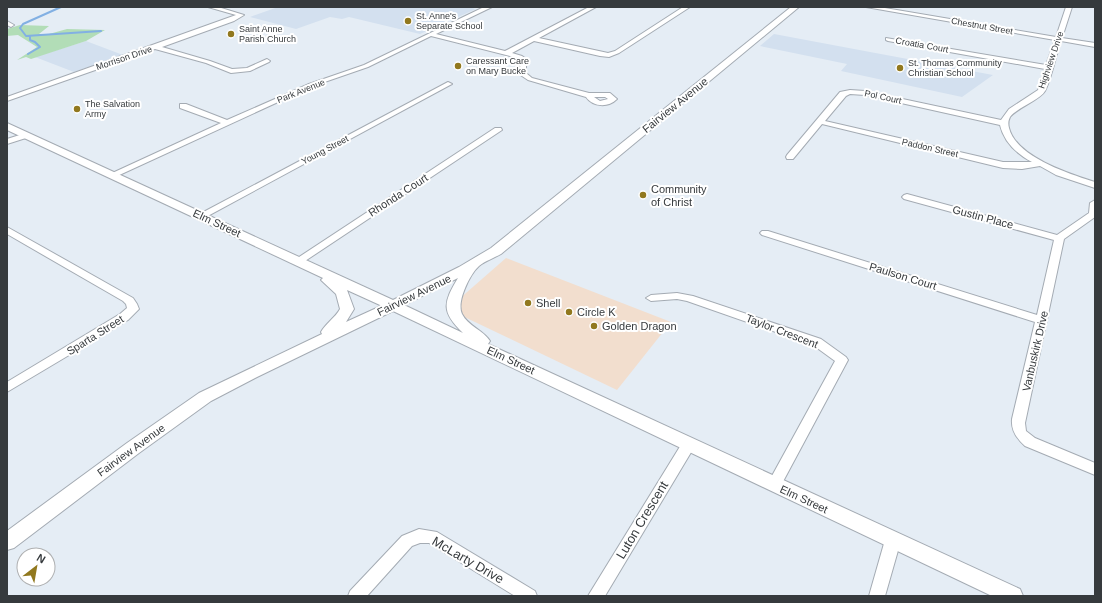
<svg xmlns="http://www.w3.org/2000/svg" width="1102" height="603" font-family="Helvetica,sans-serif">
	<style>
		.commercial { fill: #f2dece }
		.built { fill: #d3e0ef }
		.green { fill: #b2ddb7 }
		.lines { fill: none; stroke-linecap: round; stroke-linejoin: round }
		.stream { stroke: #82b0e3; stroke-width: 2 }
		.minor-casing { stroke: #a4abb3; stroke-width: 2 }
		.major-casing { stroke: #a4abb3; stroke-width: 2 }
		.minor { fill: #fff; fill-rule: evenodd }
		.major { fill: #fff; fill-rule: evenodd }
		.poi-dot { fill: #91781e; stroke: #fff; stroke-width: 1.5 }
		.labels { text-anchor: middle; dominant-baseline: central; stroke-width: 4; stroke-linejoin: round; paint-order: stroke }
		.far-poi-label { font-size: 9px; fill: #363a3d; stroke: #fff; text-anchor: start }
		.far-street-label { font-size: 9px; fill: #363a3d; stroke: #fff }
		.street-label { font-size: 11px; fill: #363a3d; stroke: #fff }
		.poi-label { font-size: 11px; fill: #363a3d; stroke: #fff; text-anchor: start }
		.near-street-label { font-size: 13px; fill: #363a3d; stroke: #fff }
	</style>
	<rect width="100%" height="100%" fill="#e5edf5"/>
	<path class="commercial" d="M 506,258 L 671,322 L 617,390 L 456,313 L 458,300 Z"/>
	<path class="built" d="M 278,7 L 468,7 L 476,9 L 420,34 L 349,17 L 342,19 L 330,17 L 296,29 L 250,17 Z
		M 774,34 L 993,75 L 962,97 L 841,71 L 847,64 L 760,46 Z
		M 86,41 L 123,55 L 74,72 L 35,57 Z"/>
	<path class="green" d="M 20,25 L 49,26 L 39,34 L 49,34 L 67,29 L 105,30 L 86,41 L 31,59 L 26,57 L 17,60 L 37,47 L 18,35 L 7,36 L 7,29 Z"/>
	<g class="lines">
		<path class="stream" d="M 61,7 L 23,24 L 20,28 L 26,36 L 101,31
			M 28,54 L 40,47 L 35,42 L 30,40 L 30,36"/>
		<defs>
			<path id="minor" d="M 208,7 L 218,7 L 244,15 L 234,21 L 162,47 L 210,61 L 232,69 L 247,68 L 267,59 L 270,61 L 269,62 L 250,71 L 231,73 L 206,63 L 155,49 L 7,101 L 7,97 L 236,15 Z
				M 484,7 L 492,7 L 436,34 L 505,51 L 589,7 L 596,7 L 539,38 L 608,53 L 615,51 L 683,7 L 690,7 L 619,53 L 609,57 L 600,56 L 534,41 L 512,53 L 522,56 L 526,59 L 526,73 L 532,78 L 589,93 L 610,93 L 617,99 C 608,108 593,107 586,97 L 528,80 L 519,74 L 521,61 L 518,58 L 431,36 L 368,67 L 313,86 L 115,177 L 112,178 L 108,175 L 221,123 L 180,108 L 180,104 L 186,104 L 227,120 L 309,84 L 364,65 ZM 594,97 L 605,97 L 608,99 L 600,101 Z
				M 866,7 L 879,7 L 1056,37 L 1066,7 L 1072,7 L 1062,38 L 1095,43 L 1095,47 L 1061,41 C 1056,55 1051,80 1045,91 C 1040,100 1018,107 1010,117 C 1008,121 1008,124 1009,128 C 1016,157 1070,174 1095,182 L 1095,188 L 1056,175 L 1040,166 L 1022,169 L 1003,168 L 822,124 L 793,159 L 787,159 L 786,157 L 787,155 L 840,92 L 850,90 L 865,91 L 1001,120 L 1009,109 L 1038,90 L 1045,69 L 888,41 L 886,40 L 886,38 L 1046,65 L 1055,40 ZM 850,94 L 865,95 L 1000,125 C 1004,142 1017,154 1032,162 L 1003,162 L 825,121 L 846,96 Z
				M 7,21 L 14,25 L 11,27 L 7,25 Z
				M 448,82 L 452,84 L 450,85 L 204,218 L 201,219 L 196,216 Z
				M 495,128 L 501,128 L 502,130 L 302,263 L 294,263 L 293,261 Z
				M 26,133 L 30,135 L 29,137 L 7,144 L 7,139 Z
				M 907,194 L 1057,235 L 1089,213 L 1090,203 L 1095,200 L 1095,217 L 1064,239 L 1025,423 L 1026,431 L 1035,438 L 1095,463 L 1095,475 L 1025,446 C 1016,438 1011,430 1012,419 L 1035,322 L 762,235 L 760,233 L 762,231 L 768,231 L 1037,315 L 1054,240 L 904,199 L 902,197 L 904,195 Z
				M 7,227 L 133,298 L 137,304 L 139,309 L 128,320 L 7,392 L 7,382 L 120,314 L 127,308 L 126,304 L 123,301 L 7,234 Z
				M 677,293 L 693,296 L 821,339 L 846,357 L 848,360 L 779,489 L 774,491 L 769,489 L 767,485 L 835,361 L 813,345 L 687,301 L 677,299 L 651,301 L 646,298 L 651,295 Z
				M 689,439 L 694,440 L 696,444 L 605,596 L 588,596 L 684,440 Z
				M 419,529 L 437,532 L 535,591 L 537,596 L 515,596 L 429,543 L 420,543 L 412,546 L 367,596 L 348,596 L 350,591 L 402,536 Z
				M 893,533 L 898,535 L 901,540 L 885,596 L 869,596 L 885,540 L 888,535 Z"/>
			<path id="major" d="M 791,7 L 799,7 L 501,254 C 494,258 485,261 479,266 C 470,274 456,302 462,314 C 468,326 483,330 490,341 L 488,344 L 1020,589 L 1023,596 L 992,596 L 393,311 L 257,377 L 211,401 L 139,453 L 14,548 L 7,550 L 7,531 L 127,443 L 199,393 L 322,334 L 321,332 C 326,323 335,318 340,309 L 336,294 L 321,280 L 323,278 L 7,130 L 7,123 L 393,300 L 459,267 L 491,248 ZM 458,278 C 443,303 441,312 463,333 L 404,305 ZM 347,290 L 380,305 L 381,306 L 346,322 L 354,309 Z"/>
		</defs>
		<use href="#minor" class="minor-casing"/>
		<use href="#major" class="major-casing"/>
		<use href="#minor" class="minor"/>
		<use href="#major" class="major"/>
	</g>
	<g class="poi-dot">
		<circle cx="408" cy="21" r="4"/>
		<circle cx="231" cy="34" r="4"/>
		<circle cx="458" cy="66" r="4"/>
		<circle cx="900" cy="68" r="4"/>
		<circle cx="77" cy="109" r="4"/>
		<circle cx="643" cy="195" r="4"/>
		<circle cx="528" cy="303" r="4"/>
		<circle cx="569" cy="312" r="4"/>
		<circle cx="594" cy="326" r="4"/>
	</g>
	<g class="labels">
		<g class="far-poi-label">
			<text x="416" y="16">St. Anne's<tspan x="416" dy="10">Separate School</tspan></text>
			<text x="239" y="29">Saint Anne<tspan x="239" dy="10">Parish Church</tspan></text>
			<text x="466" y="61">Caressant Care<tspan x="466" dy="10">on Mary Bucke</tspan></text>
			<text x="908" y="63">St. Thomas Community<tspan x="908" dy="10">Christian School</tspan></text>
			<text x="85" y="104">The Salvation<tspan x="85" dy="10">Army</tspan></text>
		</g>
		<g class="far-street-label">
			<text transform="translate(982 26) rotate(10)">Chestnut Street</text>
			<text transform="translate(922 45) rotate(10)">Croatia Court</text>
			<text transform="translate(124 58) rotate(-19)">Morrison Drive</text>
			<text transform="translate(1051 60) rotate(-71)">Highview Drive</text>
			<text transform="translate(301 91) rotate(-22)">Park Avenue</text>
			<text transform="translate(883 97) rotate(12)">Pol Court</text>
			<text transform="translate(930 148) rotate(13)">Paddon Street</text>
			<text transform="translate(325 150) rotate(-28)">Young Street</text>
		</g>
		<g class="street-label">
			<text transform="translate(675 105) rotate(-39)">Fairview Avenue</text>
			<text transform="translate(398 195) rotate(-33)">Rhonda Court</text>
			<text transform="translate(983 217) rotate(15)">Gustin Place</text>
			<text transform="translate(217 223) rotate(25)">Elm Street</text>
			<text transform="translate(903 276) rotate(17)">Paulson Court</text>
			<text transform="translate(414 295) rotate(-26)">Fairview Avenue</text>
			<text transform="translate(782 331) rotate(21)">Taylor Crescent</text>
			<text transform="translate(95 335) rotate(-32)">Sparta Street</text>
			<text transform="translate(1035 351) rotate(-77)">Vanbuskirk Drive</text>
			<text transform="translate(511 360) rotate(25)">Elm Street</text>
			<text transform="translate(131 450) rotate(-36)">Fairview Avenue</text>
			<text transform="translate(804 499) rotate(25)">Elm Street</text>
		</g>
		<g class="poi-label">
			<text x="651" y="189">Community<tspan x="651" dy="13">of Christ</tspan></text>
			<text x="536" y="303">Shell</text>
			<text x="577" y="312">Circle K</text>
			<text x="602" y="326">Golden Dragon</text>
		</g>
		<g class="near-street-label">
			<text transform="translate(642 520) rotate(-59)">Luton Crescent</text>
			<text transform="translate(468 560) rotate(30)">McLarty Drive</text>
		</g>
	</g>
	<rect width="1102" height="603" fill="none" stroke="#363a3d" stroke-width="16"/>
	<g transform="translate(36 567) rotate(31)"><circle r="19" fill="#ffffff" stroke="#afb0b1"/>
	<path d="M0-3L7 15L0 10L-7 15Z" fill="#91781e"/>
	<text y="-6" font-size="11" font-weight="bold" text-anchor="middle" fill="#363a3d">N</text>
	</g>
</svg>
